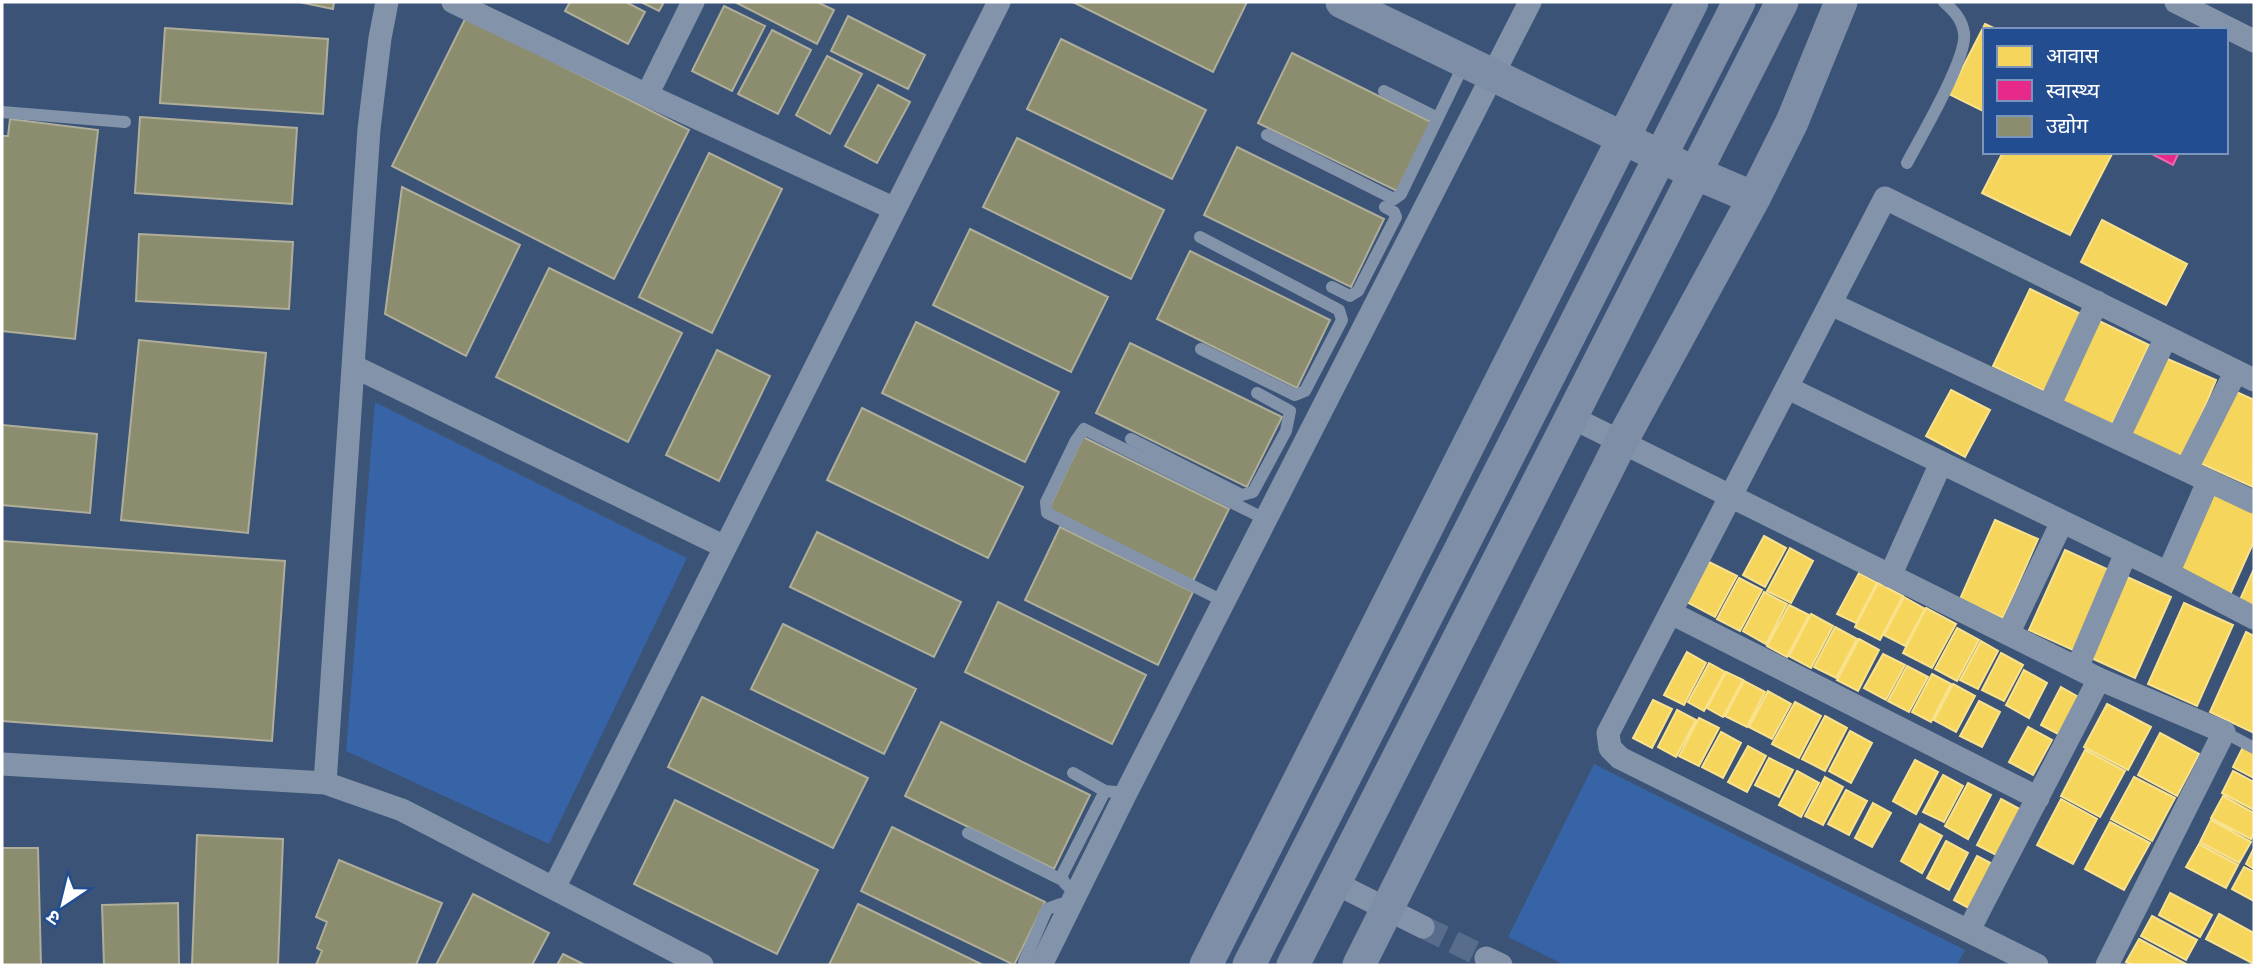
<svg xmlns="http://www.w3.org/2000/svg" width="2256" height="967" font-family="Lato,'Noto Sans Devanagari',sans-serif">
	<style>
		.green { fill: #3764a6 }
		.homes { fill: #f6d55c; stroke: #f9e28d; stroke-width: 2 }
		.health { fill: #e7298a; stroke: #ee69ad; stroke-width: 2 }
		.industry { fill: #8c8c6e; stroke: #aeae9a; stroke-width: 2 }
		.lines { fill: none; stroke-linecap: round; stroke-linejoin: round }
		.street-tunnel { stroke: #586d8b; stroke-width: 23; stroke-dasharray: 23 11; stroke-linecap: butt }
		.lane { stroke: #8394aa; stroke-width: 12 }
		.street { stroke: #8394aa; stroke-width: 23 }
		.secondary { stroke: #7e8ea7; stroke-width: 33 }
	</style>
	<rect width="100%" height="100%" fill="#3b5377"/>
	<path class="green" d="M 375,402 L 687,558 L 549,844 L 346,751 Z
		M 1594,764 L 1965,950 L 1957,965 L 1565,965 L 1508,937 Z"/>
	<path class="homes" d="M 1985,24 L 1998,30 L 1985,30 L 1985,112 L 1949,94 Z
		M 2003,152 L 2113,152 L 2070,235 L 1982,193 Z
		M 2102,220 L 2187,264 L 2166,305 L 2081,262 Z
		M 2030,289 L 2083,315 L 2047,392 L 1993,366 Z
		M 2097,320 L 2149,345 L 2111,426 L 2059,401 Z
		M 2163,357 L 2216,380 L 2183,458 L 2130,435 Z
		M 1951,390 L 1990,410 L 1965,457 L 1926,436 Z
		M 2232,390 L 2254,400 L 2253,487 L 2200,463 Z
		M 2211,492 L 2254,511 L 2254,541 L 2229,597 L 2174,573 Z
		M 1995,520 L 2038,539 L 2003,618 L 1960,599 Z
		M 1764,536 L 1786,548 L 1765,587 L 1743,575 Z
		M 1790,548 L 1813,561 L 1791,603 L 1767,591 Z
		M 2065,550 L 2109,570 L 2073,650 L 2029,630 Z
		M 1709,562 L 1737,576 L 1715,617 L 1687,602 Z
		M 2254,569 L 2254,611 L 2238,604 Z
		M 1859,573 L 1877,583 L 1856,623 L 1837,614 Z
		M 2125,576 L 2171,597 L 2135,678 L 2089,657 Z
		M 1739,578 L 1762,590 L 1740,631 L 1717,619 Z
		M 1878,583 L 1903,596 L 1880,640 L 1855,627 Z
		M 1764,592 L 1787,604 L 1766,644 L 1743,631 Z
		M 1904,597 L 1925,609 L 1905,646 L 1884,635 Z
		M 2184,603 L 2233,625 L 2197,706 L 2148,684 Z
		M 1789,605 L 1809,615 L 1787,657 L 1767,646 Z
		M 1926,608 L 1956,624 L 1932,668 L 1903,653 Z
		M 1811,614 L 1833,626 L 1811,668 L 1789,656 Z
		M 1835,627 L 1857,639 L 1836,678 L 1814,667 Z
		M 1957,628 L 1979,640 L 1957,681 L 1935,669 Z
		M 2246,632 L 2254,636 L 2254,733 L 2210,712 Z
		M 1859,639 L 1879,650 L 1858,691 L 1837,680 Z
		M 1981,641 L 1998,651 L 1978,689 L 1960,680 Z
		M 1687,652 L 1706,663 L 1684,705 L 1664,695 Z
		M 2001,653 L 2023,665 L 2004,701 L 1982,690 Z
		M 1883,654 L 1905,665 L 1886,700 L 1864,688 Z
		M 1709,663 L 1725,672 L 1704,711 L 1688,702 Z
		M 1907,666 L 1928,677 L 1909,712 L 1888,701 Z
		M 2024,670 L 2047,683 L 2029,718 L 2006,705 Z
		M 1726,672 L 1743,680 L 1723,717 L 1707,708 Z
		M 1932,674 L 1951,684 L 1931,722 L 1912,712 Z
		M 1744,681 L 1765,692 L 1747,727 L 1725,716 Z
		M 1953,684 L 1975,696 L 1956,732 L 1934,720 Z
		M 2061,687 L 2080,698 L 2060,735 L 2041,725 Z
		M 1768,691 L 1791,704 L 1772,739 L 1749,727 Z
		M 1653,700 L 1672,709 L 1652,748 L 1633,738 Z
		M 1979,701 L 2000,712 L 1982,747 L 1960,736 Z
		M 1795,702 L 1821,716 L 1799,758 L 1772,744 Z
		M 2107,704 L 2151,727 L 2128,770 L 2084,747 Z
		M 1677,710 L 1696,720 L 1676,757 L 1658,747 Z
		M 1825,716 L 1847,728 L 1825,771 L 1802,759 Z
		M 1699,718 L 1719,728 L 1699,766 L 1679,756 Z
		M 2028,727 L 2052,740 L 2033,775 L 2009,762 Z
		M 1850,731 L 1872,743 L 1851,783 L 1829,771 Z
		M 1721,732 L 1741,743 L 1723,778 L 1702,767 Z
		M 2160,733 L 2199,754 L 2177,796 L 2138,775 Z
		M 1748,746 L 1766,756 L 1747,792 L 1728,782 Z
		M 2243,747 L 2254,753 L 2254,778 L 2233,767 Z
		M 2085,750 L 2125,771 L 2100,817 L 2061,796 Z
		M 1769,758 L 1793,770 L 1779,797 L 1755,785 Z
		M 1915,760 L 1938,772 L 1916,814 L 1893,801 Z
		M 1797,771 L 1819,783 L 1801,817 L 1779,805 Z
		M 2233,771 L 2254,782 L 2254,810 L 2222,793 Z
		M 1943,775 L 1963,786 L 1944,822 L 1923,812 Z
		M 1825,777 L 1843,787 L 1823,825 L 1805,816 Z
		M 2134,777 L 2175,798 L 2152,841 L 2111,819 Z
		M 1968,783 L 1991,795 L 1968,839 L 1945,826 Z
		M 1846,790 L 1867,801 L 1849,835 L 1828,824 Z
		M 2223,796 L 2254,813 L 2254,832 L 2251,839 L 2211,818 Z
		M 2001,799 L 2025,812 L 2000,857 L 1977,845 Z
		M 2061,799 L 2097,819 L 2073,864 L 2037,845 Z
		M 1873,803 L 1891,813 L 1872,847 L 1855,838 Z
		M 2211,820 L 2251,842 L 2239,863 L 2200,842 Z
		M 2110,822 L 2150,843 L 2124,890 L 2085,869 Z
		M 1920,824 L 1942,836 L 1922,873 L 1901,861 Z
		M 1946,841 L 1968,853 L 1949,890 L 1927,878 Z
		M 2199,844 L 2238,865 L 2226,888 L 2186,867 Z
		M 2254,848 L 2254,869 L 2246,864 Z
		M 1977,856 L 1998,867 L 1974,911 L 1954,900 Z
		M 2244,867 L 2254,872 L 2254,901 L 2232,889 Z
		M 2170,893 L 2212,915 L 2200,937 L 2159,915 Z
		M 2219,914 L 2254,933 L 2254,960 L 2252,963 L 2206,939 Z
		M 2152,916 L 2197,940 L 2186,960 L 2141,936 Z
		M 2139,939 L 2186,964 L 2185,965 L 2133,965 L 2126,962 Z"/>
	<path class="health" d="M 2148,152 L 2179,152 L 2173,165 Z"/>
	<path class="industry" d="M 299,2 L 334,2 L 333,9 Z
		M 570,2 L 626,2 L 645,12 L 628,44 L 565,11 Z
		M 641,2 L 664,2 L 659,11 Z
		M 735,2 L 817,2 L 834,10 L 817,44 Z
		M 1073,2 L 1247,2 L 1213,72 Z
		M 724,6 L 765,26 L 732,91 L 692,71 Z
		M 848,16 L 925,55 L 908,89 L 831,51 Z
		M 466,17 L 689,130 L 614,279 L 392,166 Z
		M 165,28 L 328,39 L 323,114 L 160,103 Z
		M 772,30 L 811,50 L 778,114 L 738,94 Z
		M 1061,39 L 1206,110 L 1172,179 L 1027,109 Z
		M 1292,53 L 1431,122 L 1397,191 L 1258,123 Z
		M 827,56 L 862,74 L 830,134 L 796,115 Z
		M 878,85 L 910,102 L 877,163 L 845,146 Z
		M 140,117 L 297,128 L 292,204 L 135,193 Z
		M 10,119 L 98,130 L 75,339 L 2,331 L 2,136 L 8,136 Z
		M 1017,138 L 1164,210 L 1131,279 L 983,207 Z
		M 1237,147 L 1384,219 L 1351,287 L 1204,215 Z
		M 709,153 L 782,189 L 712,333 L 639,297 Z
		M 402,187 L 520,245 L 466,356 L 385,314 Z
		M 970,229 L 1108,297 L 1071,372 L 933,305 Z
		M 139,234 L 293,242 L 289,309 L 136,301 Z
		M 1190,251 L 1330,320 L 1297,388 L 1157,319 Z
		M 549,268 L 682,333 L 628,442 L 496,377 Z
		M 916,322 L 1059,392 L 1025,462 L 882,393 Z
		M 139,340 L 266,353 L 248,533 L 121,520 Z
		M 1130,343 L 1282,417 L 1247,487 L 1096,413 Z
		M 717,350 L 770,376 L 719,481 L 666,455 Z
		M 862,408 L 1023,487 L 988,558 L 827,480 Z
		M 2,425 L 97,434 L 90,513 L 2,505 Z
		M 1083,437 L 1229,509 L 1193,581 L 1048,510 Z
		M 1060,527 L 1193,592 L 1158,665 L 1025,600 Z
		M 817,532 L 961,602 L 934,657 L 790,587 Z
		M 2,541 L 285,561 L 272,741 L 2,721 Z
		M 998,602 L 1146,675 L 1112,744 L 965,672 Z
		M 783,624 L 916,689 L 884,754 L 751,689 Z
		M 702,697 L 868,778 L 833,848 L 668,767 Z
		M 941,722 L 1090,795 L 1054,869 L 905,796 Z
		M 675,800 L 818,870 L 777,954 L 634,884 Z
		M 892,827 L 1045,902 L 1014,965 L 861,891 Z
		M 197,835 L 283,839 L 278,965 L 192,965 Z
		M 2,848 L 38,848 L 41,965 L 2,965 Z
		M 339,860 L 442,903 L 416,965 L 316,965 L 322,951 L 317,948 L 327,922 L 316,917 Z
		M 473,894 L 549,933 L 532,965 L 436,965 Z
		M 178,903 L 179,965 L 104,965 L 102,905 Z
		M 858,904 L 983,965 L 829,965 Z
		M 563,954 L 585,965 L 557,965 Z"/>
	<g class="lines">
		<path class="street-tunnel" d="M 1423,927 L 1486,958"/>
		<path class="lane" d="M 1384,91 L 1438,118
			M 2,112 L 125,122
			M 1267,135 L 1394,199 L 1401,194 L 1465,62
			M 1907,163 C 1920,138 1968,57 1964,33 C 1962,19 1954,11 1944,2
			M 1200,237 L 1339,310 L 1342,320 L 1305,391 L 1295,395 L 1201,349
			M 1332,287 L 1350,296 L 1358,291 L 1396,217 L 1394,212 L 1385,207
			M 1131,439 L 1242,495 L 1253,492 L 1286,431 L 1290,411 L 1257,393
			M 1225,602 L 1047,513 L 1046,502 L 1075,442 L 1084,429 L 1267,520
			M 2224,732 L 2254,748
			M 1073,773 L 1105,791
			M 968,833 L 1062,880
			M 1078,892 C 1070,888 1062,884 1062,875 L 1105,791 L 1126,793
			M 1025,965 L 1024,962 L 1047,909 L 1061,904 L 1070,906"/>
		<path class="street" d="M 453,2 L 647,95 L 895,209
			M 2176,2 L 2254,41
			M 647,95 L 693,2
			M 1831,304 L 2254,502
			M 353,366 L 725,547
			M 1788,388 L 2168,573 L 2254,618
			M 2049,406 L 2097,302
			M 1571,417 L 2099,679 L 2224,732 L 2107,965
			M 2118,438 L 2166,337
			M 2186,470 L 2236,371
			M 2168,573 L 2208,482
			M 1890,576 L 1941,463
			M 1671,613 L 2038,798
			M 2008,634 L 2062,522
			M 2077,668 L 2126,553
			M 2,764 L 325,783 L 402,810 L 702,965
			M 325,783 L 369,129 L 380,38 L 387,2
			M 1335,883 L 1423,927
			M 554,888 L 999,2
			M 1969,930 L 2099,679
			M 1486,958 L 1501,965
			M 1041,965 L 1126,793 L 1530,2
			M 2037,965 L 1620,758 L 1610,748 L 1608,733 L 1885,198 L 2254,380"/>
		<path class="secondary" d="M 1342,2 L 1695,173 L 1754,198
			M 1206,965 L 1692,2
			M 1249,965 L 1739,2
			M 1293,965 L 1782,2
			M 1359,965 L 1621,442 L 1754,198 L 1792,122 L 1841,2"/>
	</g>
	<rect width="2256" height="967" fill="none" stroke="#ffffff" stroke-width="7"/>
	<rect x="1983" y="28" width="245" height="126" fill="#224d90" stroke="#7a94bc" stroke-width="2"/>
	<rect x="1997" y="46" width="35" height="21" fill="#f6d55c" stroke="#7a94bc" stroke-width="2"/>
	<text x="2046" y="63" font-size="21" fill="#ffffff">आवास</text>
	<rect x="1997" y="80" width="35" height="21" fill="#e7298a" stroke="#7a94bc" stroke-width="2"/>
	<text x="2046" y="98" font-size="21" fill="#ffffff">स्वास्थ्य</text>
	<rect x="1997" y="116" width="35" height="21" fill="#8c8c6e" stroke="#7a94bc" stroke-width="2"/>
	<text x="2046" y="133" font-size="21" fill="#ffffff">उद्योग</text>
	<g transform="translate(63 904) rotate(215)" stroke="#224d90" stroke-width="5" paint-order="stroke">
	<path d="M0-5L12 26L0 18L-12 26Z" fill="#ffffff"/>
	<text y="-10" font-size="19" font-weight="bold" text-anchor="middle" fill="#ffffff">उ</text>
	</g>
</svg>
